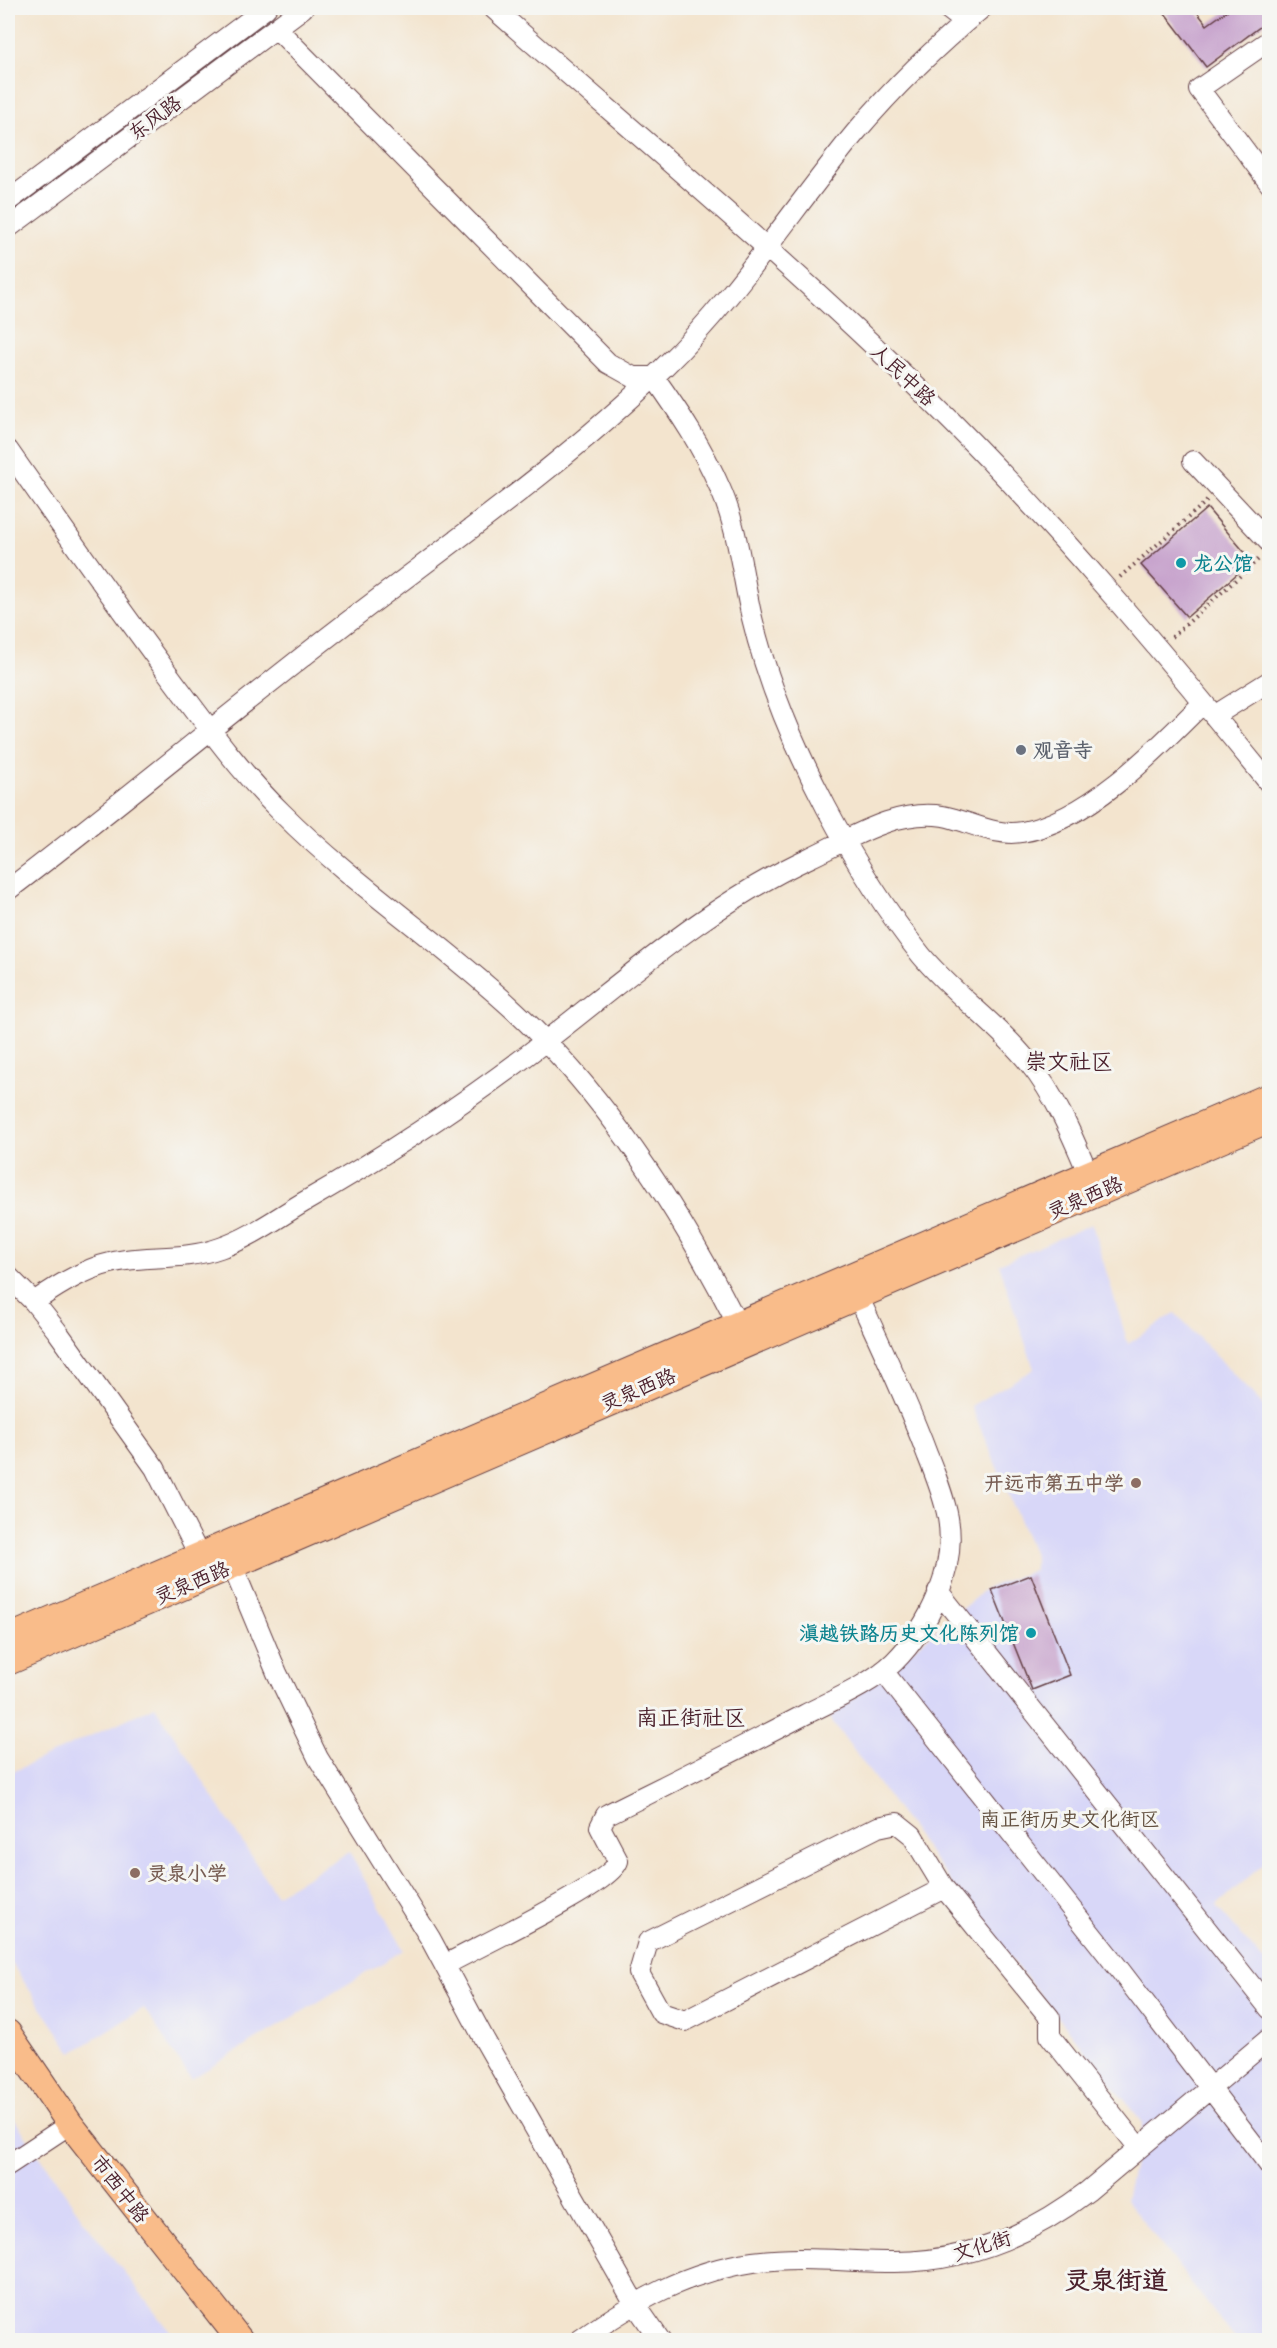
<svg xmlns="http://www.w3.org/2000/svg" width="1277" height="2348" font-family="Sriracha,'LXGW WenKai TC',sans-serif">
	<style>
		.built { fill: #d8d7f8 }
		.building { fill: #c8a4cd }
		.lines { fill: none; stroke-linecap: round; stroke-linejoin: round }
		.minor-casing { stroke: #633d43; stroke-width: 22 }
		.major-casing { stroke: #633d43; stroke-width: 28 }
		.path { stroke: #633d43; stroke-width: 4; stroke-dasharray: 1.5 4.5; stroke-linecap: butt }
		.minor { stroke: #fff; stroke-width: 20 }
		.major { stroke: #f9bc8a; stroke-width: 26 }
		.culture-dot { fill: #0f9aa8; stroke: #f6f6f2; stroke-width: 2 }
		.worship-dot { fill: #6b7280; stroke: #f6f6f2; stroke-width: 2 }
		.education-dot { fill: #8d6e63; stroke: #f6f6f2; stroke-width: 2 }
		.labels { text-anchor: middle; dominant-baseline: central; stroke-width: 6; stroke-linejoin: round; paint-order: stroke }
		.street-label { font-size: 20px; fill: #4a1f2b; stroke: #f6f6f2 }
		.culture-label { font-size: 20px; font-weight: bold; fill: #0d838f; stroke: #f6f6f2; text-anchor: start }
		.worship-label { font-size: 20px; font-weight: bold; fill: #5b616d; stroke: #f6f6f2; text-anchor: start }
		.education-label { font-size: 20px; font-weight: bold; fill: #785e54; stroke: #f6f6f2; text-anchor: end }
		.park-label { font-size: 20px; fill: #635140; stroke: #f6f6f2 }
		.quarter-label { font-size: 22px; fill: #4a1f2b; stroke: #f6f6f2 }
		.district-label { font-size: 26px; font-weight: bold; fill: #4a1f2b; stroke: #f6f6f2 }
	</style>
	<rect width="100%" height="100%" fill="#f6f6f2"/>
	<filter id="ink" filterUnits="userSpaceOnUse"><feTurbulence type="fractalNoise" baseFrequency=".0167" numOctaves="2"/><feDisplacementMap in="SourceGraphic" scale="12" xChannelSelector="R" yChannelSelector="G"/><feConvolveMatrix kernelMatrix="1 2 1 2 8 2 1 2 1" color-interpolation-filters="sRGB"/></filter>
	<filter id="wash" filterUnits="userSpaceOnUse"><feTurbulence type="fractalNoise" baseFrequency=".008" numOctaves="4" result="noise"/><feDisplacementMap in="SourceGraphic" scale="24" xChannelSelector="R" yChannelSelector="G"/><feGaussianBlur stdDeviation="1.35" result="paint"/><feColorMatrix in="noise" values="0 0 0 0 0 0 0 0 0 0 0 0 0 0 0 0 0 1.4 0 .05"/><feComposite in="paint" operator="in"/></filter>
	<g filter="url(#wash)">
		<rect width="100%" height="100%" fill="#f3e4ce"/>
		<path class="built" d="M 1092,1224 L 1128,1344 L 1175,1313 L 1269,1411 L 1269,1859 L 1216,1906 L 1269,1967 L 1269,2340 L 1236,2340 L 1126,2200 L 1143,2123 L 964,1900 L 830,1718 L 987,1588 L 1035,1570 L 1035,1557 L 971,1406 L 1034,1369 L 999,1264 Z
			M 155,1706 L 276,1895 L 349,1852 L 404,1950 L 191,2079 L 144,2008 L 72,2053 L 8,1958 L 8,1774 Z
			M 8,2110 L 82,2218 L 177,2340 L 8,2340 Z"/>
		<g id="blocks">
			<path class="building" d="M 1161,8 L 1194,8 L 1207,25 L 1231,8 L 1269,8 L 1269,20 L 1206,67 Z
				M 1207,508 L 1252,561 L 1187,617 L 1141,565 Z
				M 1031,1575 L 1070,1675 L 1032,1690 L 992,1590 Z"/>
		</g>
	</g>
	<g filter="url(#ink)">
		<use href="#blocks" fill-opacity="0" stroke="#633d43" stroke-width="1.5"/>
		<g class="lines">
			<defs>
				<path id="minor" d="M 493,8 C 639,137 790,262 929,399 C 1051,519 1162,651 1270,784
					M 947,8 L 965,22
					M 276,28 L 608,363 L 633,377 L 654,377 C 679,412 703,448 720,488 C 738,528 742,575 752,618 C 768,685 794,746 826,807 C 853,858 885,910 921,955 C 953,994 997,1023 1029,1063 C 1055,1095 1072,1135 1088,1173
					M 1270,40 L 1199,89 L 1270,184
					M 8,201 L 266,8
					M 8,228 L 303,8
					M 8,450 C 61,526 114,601 169,675 C 204,722 239,771 282,813 C 354,885 440,941 514,1010 C 608,1097 680,1211 737,1323
					M 1193,461 L 1270,543
					M 1214,716 L 1270,681
					M 8,890 C 121,804 229,713 341,627 C 449,544 564,464 662,369 C 736,298 790,212 855,133 C 894,87 936,46 982,8
					M 8,1276 L 34,1302 L 57,1331 L 155,1468 L 199,1555
					M 34,1302 C 61,1283 92,1264 126,1260 C 157,1256 189,1259 220,1248 C 250,1238 277,1218 304,1202 C 388,1154 470,1100 547,1040 C 631,975 712,903 809,858 C 850,839 896,808 943,816 C 970,821 994,837 1022,832 C 1088,821 1157,749 1203,703
					M 232,1565 L 277,1673 L 318,1758 L 430,1938 L 484,2039 L 635,2304 L 660,2340
					M 938,1591 L 1270,2009
					M 883,1671 L 1119,1969 L 1270,2166
					M 944,1888 L 912,1835 L 897,1823 L 878,1827 L 648,1942 L 639,1973 L 661,2013 L 685,2021 L 944,1888 L 1050,2018 L 1050,2036 L 1139,2148
					M 445,1965 C 473,1949 612,1884 618,1861 L 600,1827 L 606,1815 C 672,1782 739,1749 804,1715 C 833,1700 870,1685 894,1662 C 929,1627 957,1569 948,1518 C 944,1496 935,1474 927,1454 C 907,1400 882,1348 858,1296
					M 8,2165 L 70,2124
					M 580,2340 C 634,2302 687,2271 753,2262 C 803,2255 845,2262 894,2262 C 966,2262 1032,2234 1088,2191 L 1270,2038"/>
				<path id="major" d="M 8,1638 L 1270,1096
					M 8,1662 L 1270,1119
					M 8,2033 L 70,2124 L 240,2340"/>
			</defs>
			<use href="#minor" class="minor-casing"/>
			<use href="#major" class="major-casing"/>
			<path class="path" d="M 1120,577 L 1207,501
				M 1172,637 L 1260,558"/>
			<use href="#minor" class="minor"/>
			<use href="#major" class="major"/>
		</g>
	</g>
	<g class="culture-dot">
		<circle cx="1181" cy="563" r="6"/>
		<circle cx="1031" cy="1633" r="6"/>
	</g>
	<circle class="worship-dot" cx="1021" cy="750" r="6"/>
	<g class="education-dot">
		<circle cx="1136" cy="1483" r="6"/>
		<circle cx="135" cy="1873" r="6"/>
	</g>
	<g class="labels">
		<g class="street-label">
			<text transform="translate(155 118) rotate(-37)">东风路</text>
			<text transform="translate(903 375) rotate(43)">人民中路</text>
			<text transform="translate(1085 1198) rotate(-23)">灵泉西路</text>
			<text transform="translate(638 1390) rotate(-23)">灵泉西路</text>
			<text transform="translate(192 1583) rotate(-23)">灵泉西路</text>
			<text transform="translate(120 2189) rotate(52)">市西中路</text>
			<text transform="translate(982 2246) rotate(-17)">文化街</text>
		</g>
		<g class="culture-label">
			<text x="1193" y="563">龙公馆</text>
			<text x="1019" y="1633" text-anchor="end">滇越铁路历史文化陈列馆</text>
		</g>
		<g class="worship-label">
			<text x="1033" y="750">观音寺</text>
		</g>
		<g class="education-label">
			<text x="1124" y="1483">开远市第五中学</text>
			<text x="147" y="1873" text-anchor="start">灵泉小学</text>
		</g>
		<g class="park-label">
			<text x="1070" y="1819">南正街历史文化街区</text>
		</g>
		<g class="quarter-label">
			<text x="1069" y="1061">崇文社区</text>
			<text x="691" y="1717">南正街社区</text>
		</g>
		<g class="district-label">
			<text x="1116" y="2280">灵泉街道</text>
		</g>
	</g>
	<rect width="1277" height="2348" fill="none" stroke="#f6f6f2" stroke-width="30"/>
</svg>
